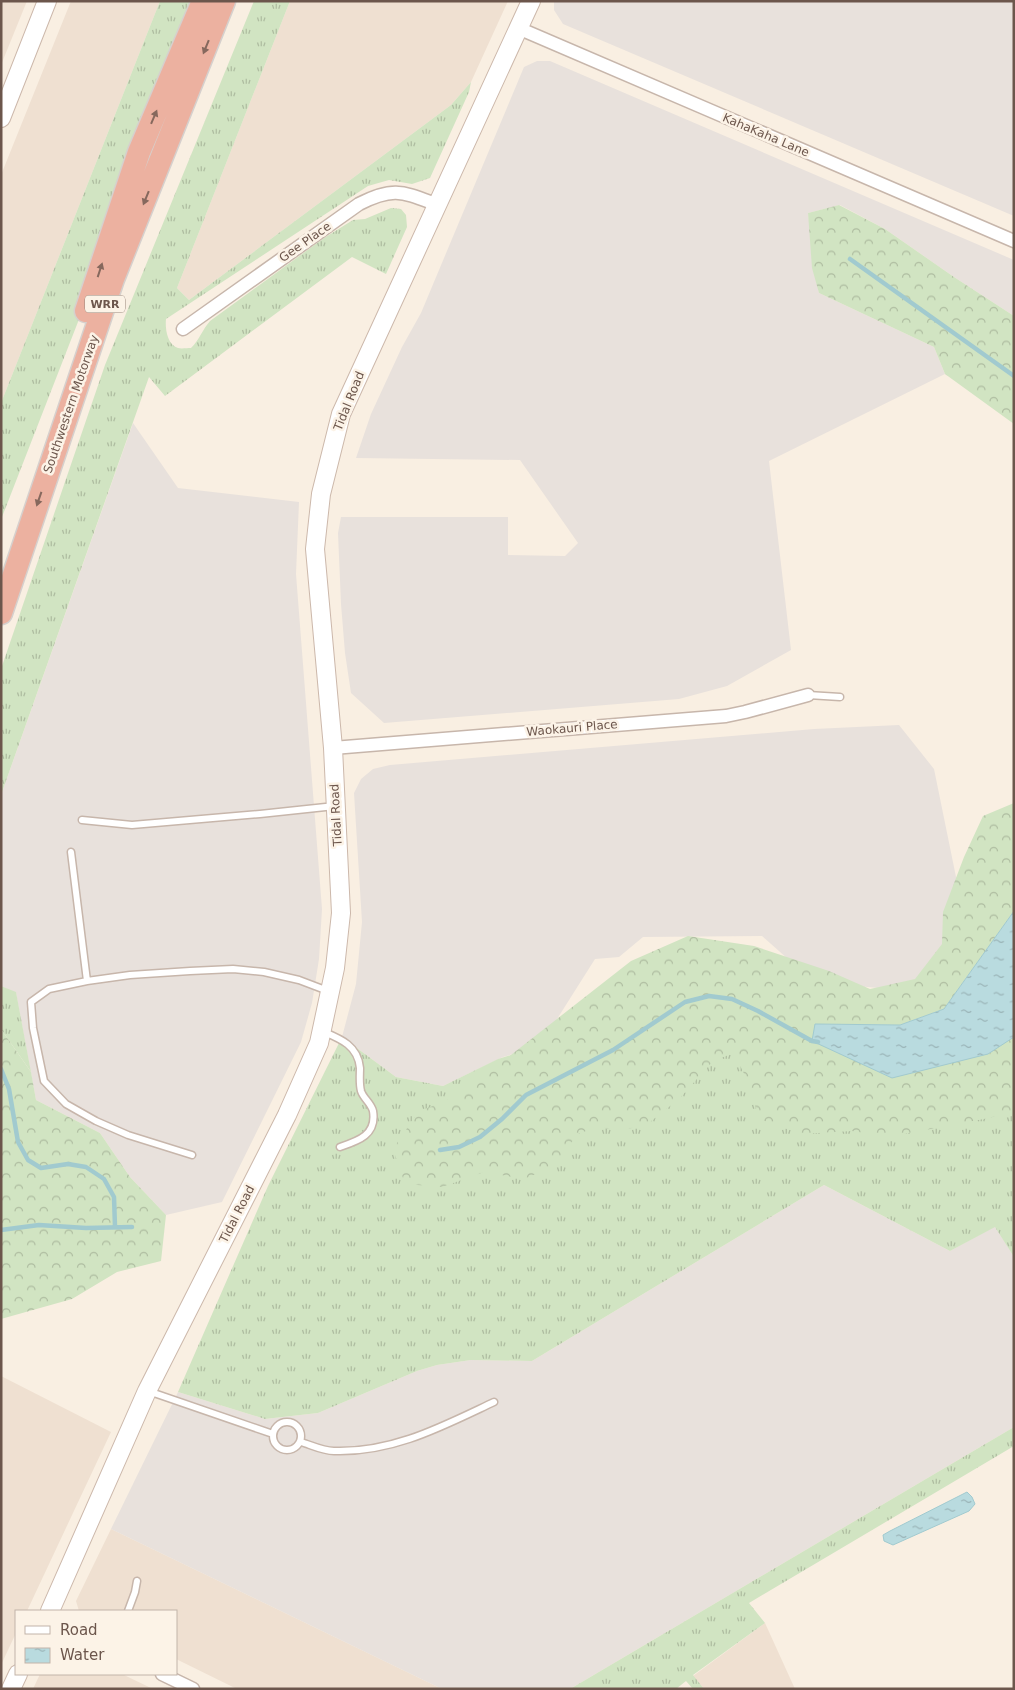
<svg xmlns="http://www.w3.org/2000/svg" width="1015" height="1690" font-family="'DejaVu Sans',sans-serif">
	<style>
		.residential { fill: #efe0d1 }
		.industrial { fill: #e8e1dc }
		.grass { fill: url(#grass-tufts) }
		.forest { fill: url(#forest-crowns) }
		.water { fill: url(#water-ripples); stroke: #a1cacf }
		.lines { fill: none; stroke-linecap: round; stroke-linejoin: round }
		.stream { stroke: #a1cacf; stroke-width: 4.5 }
		.lane-casing { stroke: #c7b6ab; stroke-width: 9 }
		.street-casing { stroke: #c7b6ab; stroke-width: 15 }
		.secondary-casing { stroke: #ccb8ab; stroke-width: 20 }
		.highway-casing { stroke: #d6d0cd; stroke-width: 25 }
		.lane { stroke: #fff; stroke-width: 6 }
		.street { stroke: #fff; stroke-width: 12 }
		.secondary { stroke: #fff; stroke-width: 18 }
		.highway { stroke: #ecb1a0; stroke-width: 22 }
		.oneway { fill: #86685d }
		.labels { text-anchor: middle; dominant-baseline: central; stroke-width: 5; stroke-linejoin: round; paint-order: stroke }
		.shield { fill: #fcf3e7; stroke: #97857a; stroke-width: 1 }
		.shield-label { font-size: 11px; font-weight: bold; fill: #6c564c }
		.street-label { font-size: 12px; fill: #6c564c; stroke: #fcf3e7 }
	</style>
	<defs>
		<pattern id="grass-tufts" width="24" height="20" patternUnits="userSpaceOnUse" patternTransform="scale(1.25)"><rect width="24" height="20" fill="#d1e4c2"/><path d="M3 7l-1-3M5 7V3M7 7l1-3M15 17l-1-3M17 17v-4M19 17l1-3" fill="none" stroke="#aebca0"/></pattern>
		<pattern id="forest-crowns" width="20" height="18" patternUnits="userSpaceOnUse" patternTransform="scale(1.25)"><rect width="20" height="18" fill="#d1e4c2"/><path d="M2 6a3 3 0 1 1 6 0M12 15a3 3 0 1 1 6 0" fill="none" stroke="#aebca0"/></pattern>
		<pattern id="water-ripples" width="26" height="14" patternUnits="userSpaceOnUse" patternTransform="scale(1.25)"><rect width="26" height="14" fill="#b9dbdf"/><path d="M2 4q2-2 4 0t4 0M15 11q2-2 4 0t4 0" fill="none" stroke="#9ab4b7"/></pattern>
	</defs>
	<rect width="100%" height="100%" fill="#f9efe2"/>
	<path class="residential" d="M 1,1 L 27,1 L 1,65 Z
		M 71,1 L 160,1 L 1,403 L 1,175 Z
		M 290,1 L 508,1 L 471,82 L 451,105 L 189,300 L 177,288 Z
		M 1,1376 L 111,1432 L 27,1611 L 16,1611 L 16,1633 L 1,1665 Z
		M 111,1529 L 442,1689 L 237,1689 L 176,1659 L 176,1611 L 79,1611 L 76,1601 Z
		M 765,1623 L 795,1689 L 704,1689 L 693,1676 Z
		M 40,1674 L 122,1674 L 153,1689 L 33,1689 Z"/>
	<path class="industrial" d="M 554,1 L 1014,1 L 1014,216 L 563,24 L 554,10 Z
		M 537,61 L 550,61 L 1014,260 L 1014,316 L 954,277 L 885,229 L 840,205 L 808,213 L 819,293 L 934,347 L 945,374 L 769,461 L 791,650 L 727,686 L 679,699 L 384,723 L 351,693 L 345,653 L 341,604 L 338,533 L 341,517 L 508,517 L 508,555 L 565,556 L 578,543 L 520,460 L 356,458 L 371,414 L 402,347 L 421,313 L 524,67 Z
		M 133,423 L 178,488 L 299,502 L 296,574 L 322,909 L 319,959 L 312,1003 L 301,1042 L 222,1202 L 166,1215 L 130,1177 L 100,1133 L 36,1100 L 16,993 L 1,986 L 1,795 Z
		M 899,725 L 934,769 L 966,926 L 932,993 L 814,982 L 762,936 L 643,937 L 619,957 L 595,959 L 540,1046 L 503,1057 L 443,1086 L 396,1077 L 342,1037 L 356,984 L 362,922 L 354,793 L 361,779 L 373,769 L 390,765 L 814,729 Z
		M 824,1185 L 950,1251 L 995,1226 L 1014,1257 L 1014,1427 L 570,1689 L 442,1689 L 111,1529 L 178,1392 L 265,1419 L 318,1413 L 417,1371 L 437,1365 L 471,1360 L 532,1361 Z"/>
	<path class="grass" d="M 160,1 L 203,1 L 2,517 L 1,403 Z
		M 254,1 L 290,1 L 177,288 L 189,300 L 451,105 L 471,82 L 469,92 L 430,178 L 412,184 L 389,180 L 368,186 L 166,319 C 165,328 167,345 178,348 C 181,349 187,348 191,348 C 200,339 202,330 210,321 L 324,238 L 353,220 L 365,219 L 391,208 L 401,209 L 406,215 L 407,227 L 386,274 L 352,257 L 165,396 L 149,377 L 1,795 L 1,669 L 105,365 Z
		M 1,986 L 16,992 L 31,1072 L 1,1029 Z
		M 342,1037 L 396,1077 L 443,1086 L 498,1059 L 540,1046 L 1014,1038 L 1014,1257 L 995,1227 L 950,1251 L 824,1185 L 532,1361 L 471,1360 L 437,1365 L 417,1371 L 318,1413 L 265,1419 L 178,1392 L 268,1186 Z
		M 1014,1427 L 1014,1446 L 749,1603 L 765,1623 L 693,1675 L 704,1689 L 693,1689 L 686,1681 L 676,1689 L 570,1689 Z"/>
	<path class="forest" d="M 839,205 L 885,229 L 954,277 L 1014,316 L 1014,424 L 945,374 L 934,347 L 819,293 L 812,268 L 808,213 Z
		M 1014,803 L 1014,911 L 944,1009 L 900,1025 L 816,1024 L 988,1054 L 1014,1037 L 1014,1111 L 989,1118 L 888,1137 L 852,1131 L 802,1134 L 759,1119 L 750,1086 L 734,1053 L 713,1061 L 679,1099 L 645,1126 L 619,1130 L 597,1127 L 578,1134 L 552,1167 L 524,1179 L 484,1172 L 442,1187 L 405,1184 L 393,1149 L 418,1112 L 461,1094 L 631,961 L 688,936 L 754,946 L 829,971 L 870,989 L 915,979 L 942,944 L 943,912 L 964,857 L 983,816 Z
		M 1,1029 L 31,1072 L 36,1100 L 100,1133 L 130,1177 L 166,1215 L 161,1261 L 117,1272 L 72,1299 L 1,1319 Z"/>
	<path class="water" d="M 1014,911 L 1014,1037 L 988,1054 L 892,1078 L 812,1041 L 815,1024 L 900,1025 L 944,1009 Z
		M 967,1492 L 972,1497 L 975,1504 L 969,1511 L 893,1545 L 884,1541 L 883,1535 L 890,1531 Z"/>
	<g class="lines">
		<path class="stream" d="M 850,259 L 1014,376
			M 1,1069 L 9,1089 L 18,1142 L 28,1160 L 41,1168 L 68,1164 L 86,1167 L 104,1179 L 114,1197 L 115,1227
			M 440,1150 L 459,1147 L 480,1137 L 502,1119 L 526,1095 L 613,1050 L 685,1002 L 709,996 L 732,999 L 758,1011 L 812,1041 L 818,1042
			M 1,1230 L 39,1225 L 86,1228 L 132,1227"/>
		<defs>
			<path id="lane" d="M 808,695 L 840,697
				M 82,820 L 132,825 L 260,814 L 335,806
				M 71,852 L 87,981
				M 324,1032 C 341,1039 358,1046 360,1068 C 360,1075 359,1083 361,1091 C 363,1098 371,1103 373,1111 C 377,1135 358,1141 340,1147
				M 192,1155 L 128,1135 L 96,1121 L 66,1104 L 44,1081 L 33,1028 L 31,1002 L 49,989 L 87,981 L 130,975 L 190,971 L 233,969 L 264,972 L 299,980 L 328,991
				M 148,1391 L 273,1434
				M273 1436a14 14 0 1 1 28 0a14 14 0 1 1-28 0Z
				M 301,1442 C 311,1445 323,1451 334,1451 C 393,1453 443,1426 494,1402
				M 128,1611 L 135,1592 L 137,1581"/>
			<path id="street" d="M 518,28 L 1014,241
				M 183,329 L 359,204 C 394,186 403,192 438,205
				M 333,748 L 726,716 L 745,712 L 808,695
				M 162,1674 L 193,1689"/>
			<path id="secondary" d="M 1,118 L 47,1
				M 50,1611 L 147,1391 L 287,1115 L 319,1043 L 335,968 L 341,913 L 333,748 L 315,549 L 321,494 L 341,414 L 531,1
				M 11,1689 L 18,1674"/>
			<path id="highway" d="M 86,311 L 139,152 L 203,1
				M 1,613 L 113,279 L 224,1"/>
		</defs>
		<use href="#lane" class="lane-casing"/>
		<use href="#street" class="street-casing"/>
		<use href="#secondary" class="secondary-casing"/>
		<use href="#highway" class="highway-casing"/>
		<use href="#lane" class="lane"/>
		<use href="#street" class="street"/>
		<use href="#secondary" class="secondary"/>
		<use href="#highway" class="highway"/>
	</g>
	<defs><path id="oneway-solid" d="M-6-.8H1V-3.2L6.5 0L1 3.2V.8H-6Z" transform="scale(1.25)"/></defs>
	<g class="oneway">
		<use href="#oneway-solid" transform="translate(206 47) rotate(112)"/>
		<use href="#oneway-solid" transform="translate(154 117) rotate(-67)"/>
		<use href="#oneway-solid" transform="translate(146 198) rotate(112)"/>
		<use href="#oneway-solid" transform="translate(100 270) rotate(-72)"/>
		<use href="#oneway-solid" transform="translate(39 499) rotate(109)"/>
	</g>
	<g class="labels">
		<rect class="shield" x="85" y="295.5" width="40" height="17" rx="4"/>
		<g class="shield-label">
			<text x="105" y="304">WRR</text>
		</g>
		<g class="street-label">
			<text transform="translate(766 135) rotate(23)">KahaKaha Lane</text>
			<text transform="translate(305 242) rotate(-35)">Gee Place</text>
			<text transform="translate(349 401) rotate(-68)">Tidal Road</text>
			<text transform="translate(71 404) rotate(-71)">Southwestern Motorway</text>
			<text transform="translate(572 728) rotate(-5)">Waokauri Place</text>
			<text transform="translate(336 815) rotate(-93)">Tidal Road</text>
			<text transform="translate(237 1214) rotate(-63)">Tidal Road</text>
		</g>
	</g>
	<rect width="1015" height="1690" fill="none" stroke="#6c564c" stroke-width="5"/>
	<rect x="15" y="1610" width="162" height="65" fill="#fcf3e7" stroke="#c2b4a9"/>
	<rect x="25" y="1626" width="25" height="8" fill="#ffffff" stroke="#c2b4a9"/>
	<text x="60" y="1635" font-size="15" fill="#6c564c">Road</text>
	<rect x="25" y="1648" width="25" height="15" fill="url(#water-ripples)" stroke="#c2b4a9"/>
	<text x="60" y="1660" font-size="15" fill="#6c564c">Water</text>
</svg>
